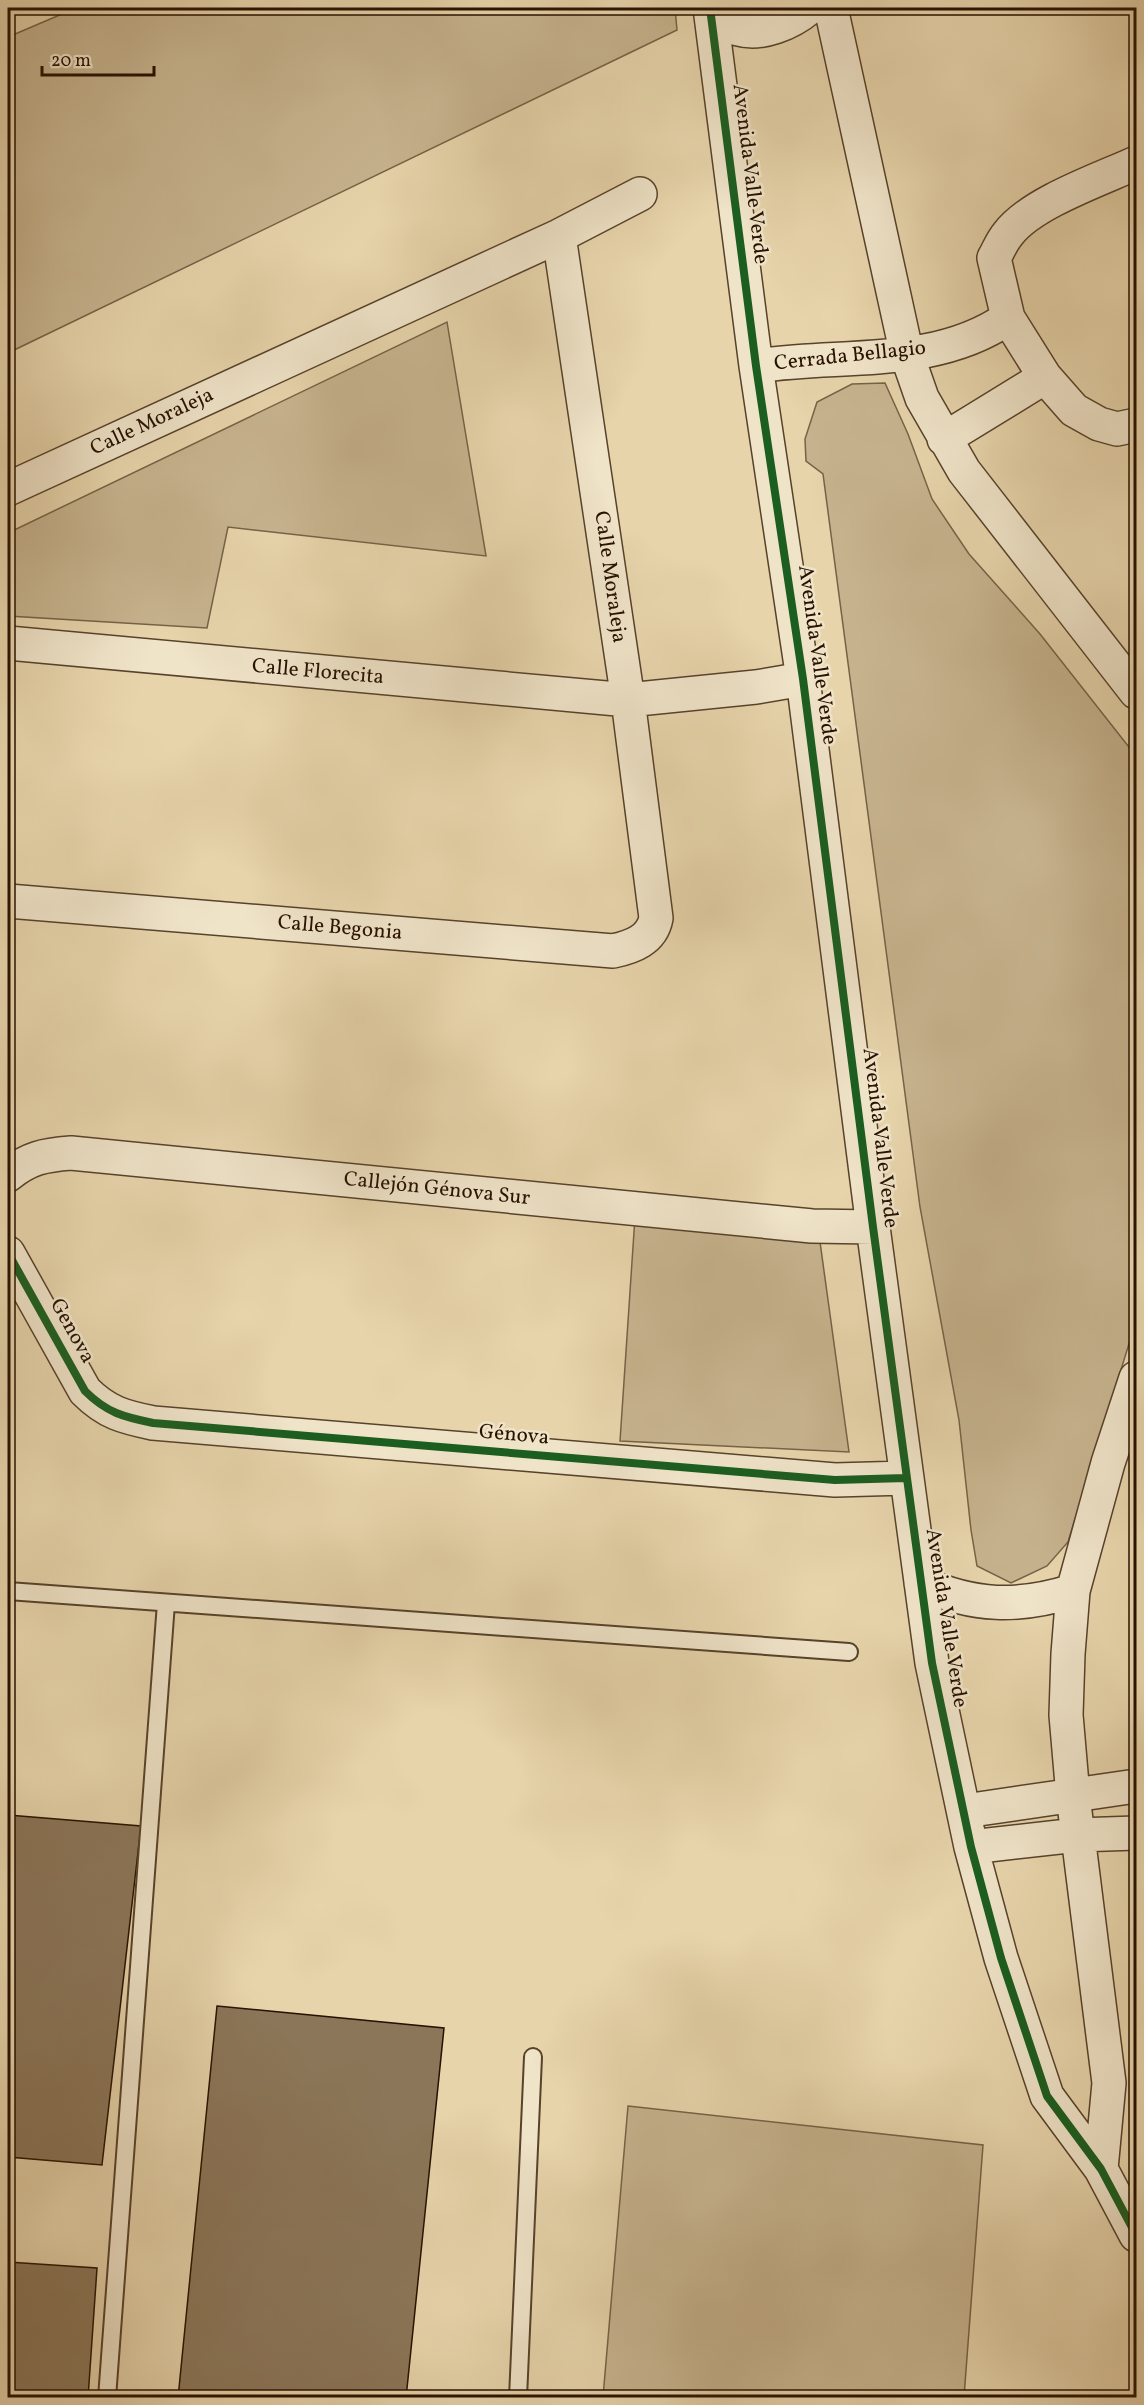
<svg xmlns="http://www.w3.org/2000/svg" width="1144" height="2405" font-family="Vollkorn,serif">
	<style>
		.green { fill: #c6b38e; stroke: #766247; stroke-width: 1.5 }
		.building { fill: #8b7659; stroke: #271100; stroke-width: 1.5 }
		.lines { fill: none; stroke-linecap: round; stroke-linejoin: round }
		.service-casing { stroke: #57422b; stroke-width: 20 }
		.minor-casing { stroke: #57422b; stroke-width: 36 }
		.service { stroke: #efe3c8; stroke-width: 16 }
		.minor { stroke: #efe3c8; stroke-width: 33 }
		.cycleway-casing { stroke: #efe3c8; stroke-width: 11 }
		.cycleway { stroke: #1b5e20; stroke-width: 8 }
		.labels { text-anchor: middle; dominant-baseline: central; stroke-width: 5; stroke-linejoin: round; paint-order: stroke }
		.street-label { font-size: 21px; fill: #271100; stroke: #efe3c8 }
	</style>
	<rect width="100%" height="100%" fill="#e7d4ab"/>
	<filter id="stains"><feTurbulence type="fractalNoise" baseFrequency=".00333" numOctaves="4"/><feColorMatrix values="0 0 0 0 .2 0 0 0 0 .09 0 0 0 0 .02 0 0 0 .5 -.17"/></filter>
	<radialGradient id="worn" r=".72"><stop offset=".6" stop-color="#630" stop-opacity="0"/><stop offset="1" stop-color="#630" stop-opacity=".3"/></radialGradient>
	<path class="green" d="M 76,8 L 675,8 L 677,30 L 8,353 L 8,37 Z
		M 447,322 L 486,556 L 228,527 L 207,628 L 8,616 L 8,533 Z
		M 885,383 L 908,434 L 932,499 L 969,554 L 1040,634 L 1136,756 L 1136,1321 L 1068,1542 L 1047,1566 L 1011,1583 L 977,1566 L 971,1530 L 959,1420 L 920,1207 L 823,474 L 806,461 L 805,439 L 817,402 L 852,384 Z
		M 635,1217 L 820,1242 L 849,1452 L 620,1441 Z
		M 628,2106 L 983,2145 L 964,2397 L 603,2397 Z"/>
	<path class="building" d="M 8,1815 L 141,1826 L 102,2165 L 8,2157 Z
		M 217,2006 L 444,2028 L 406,2398 L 178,2398 Z
		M 8,2262 L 97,2268 L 88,2398 L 8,2398 Z"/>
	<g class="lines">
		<defs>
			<path id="service" d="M 8,1591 L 849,1652
				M 107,2398 L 166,1603
				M 518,2398 L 533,2057"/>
			<path id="minor" d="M 710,8 L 756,366 L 803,679 L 873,1227 L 932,1663 L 971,1847 L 1001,1958 L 1047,2096 L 1101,2169 L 1136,2235
				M 831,8 L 907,355 L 922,398 L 964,471 L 1136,692
				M 712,17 C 720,21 729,27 738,29 C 762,36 791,23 809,8
				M 1136,163 C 1101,179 1031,203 1008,234 C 1002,241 998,251 994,258 L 1008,318 L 1045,377 L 1074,410 L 1099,424 L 1117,429 L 1136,425
				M 756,366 C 841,353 934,369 1008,318
				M 944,439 L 1045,377
				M 8,489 L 559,236 L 640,194
				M 8,643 L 628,700 L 756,687 L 803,679
				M 8,901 L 613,951 C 632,947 652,940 656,918 L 628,700 L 559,236
				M 8,1175 C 29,1158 44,1155 71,1153 L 812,1226 L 873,1227
				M 8,1253 L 85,1391 C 107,1413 124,1417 153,1423 L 835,1480 L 906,1478
				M 921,1583 C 974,1607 1018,1608 1073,1591
				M 965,1811 L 1136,1786
				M 971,1847 L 1077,1835 L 1136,1833
				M 1101,2169 L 1109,2083 L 1073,1796 L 1066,1715 L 1068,1654 L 1073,1591 L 1108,1463 L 1136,1378"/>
		</defs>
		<use href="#service" class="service-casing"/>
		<use href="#minor" class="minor-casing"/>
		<use href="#service" class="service"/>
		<use href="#minor" class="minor"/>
		<defs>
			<path id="cycleway" d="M 710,8 L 756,366 L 803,679 L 873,1227 L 932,1663 L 971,1847 L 1001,1958 L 1047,2096 L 1101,2169 L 1136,2235
				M 8,1253 L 85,1391 C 107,1413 124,1417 153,1423 L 835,1480 L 906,1478"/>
		</defs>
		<use href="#cycleway" class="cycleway-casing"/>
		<use href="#cycleway" class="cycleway"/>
	</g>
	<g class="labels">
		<g class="street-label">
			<text transform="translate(750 174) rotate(83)">Avenida Valle Verde</text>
			<text transform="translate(850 356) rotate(-6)">Cerrada Bellagio</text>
			<text transform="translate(152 422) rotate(-25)">Calle Moraleja</text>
			<text transform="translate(610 577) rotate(82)">Calle Moraleja</text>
			<text transform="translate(817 655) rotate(82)">Avenida Valle Verde</text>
			<text transform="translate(318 672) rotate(5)">Calle Florecita</text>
			<text transform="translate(340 928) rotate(5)">Calle Begonia</text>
			<text transform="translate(880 1138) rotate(83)">Avenida Valle Verde</text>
			<text transform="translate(437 1189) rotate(6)">Callejón Génova Sur</text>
			<text transform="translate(72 1331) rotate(61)">Genova</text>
			<text transform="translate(514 1435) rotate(5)">Génova</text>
			<text transform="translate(946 1618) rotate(81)">Avenida Valle Verde</text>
		</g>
	</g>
	<rect width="1144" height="2405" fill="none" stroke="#e7d4ab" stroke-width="30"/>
	<rect x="9" y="9" width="1126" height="2387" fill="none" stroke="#271100" stroke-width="3"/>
	<rect x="15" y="15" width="1114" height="2375" fill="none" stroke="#271100" stroke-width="1.5"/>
	<path d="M42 66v9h112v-9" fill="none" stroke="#271100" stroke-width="3"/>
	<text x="51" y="66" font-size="18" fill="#271100" stroke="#efe3c8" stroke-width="4.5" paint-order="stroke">20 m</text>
	<rect width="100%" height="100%" filter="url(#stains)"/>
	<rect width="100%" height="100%" fill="url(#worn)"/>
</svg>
